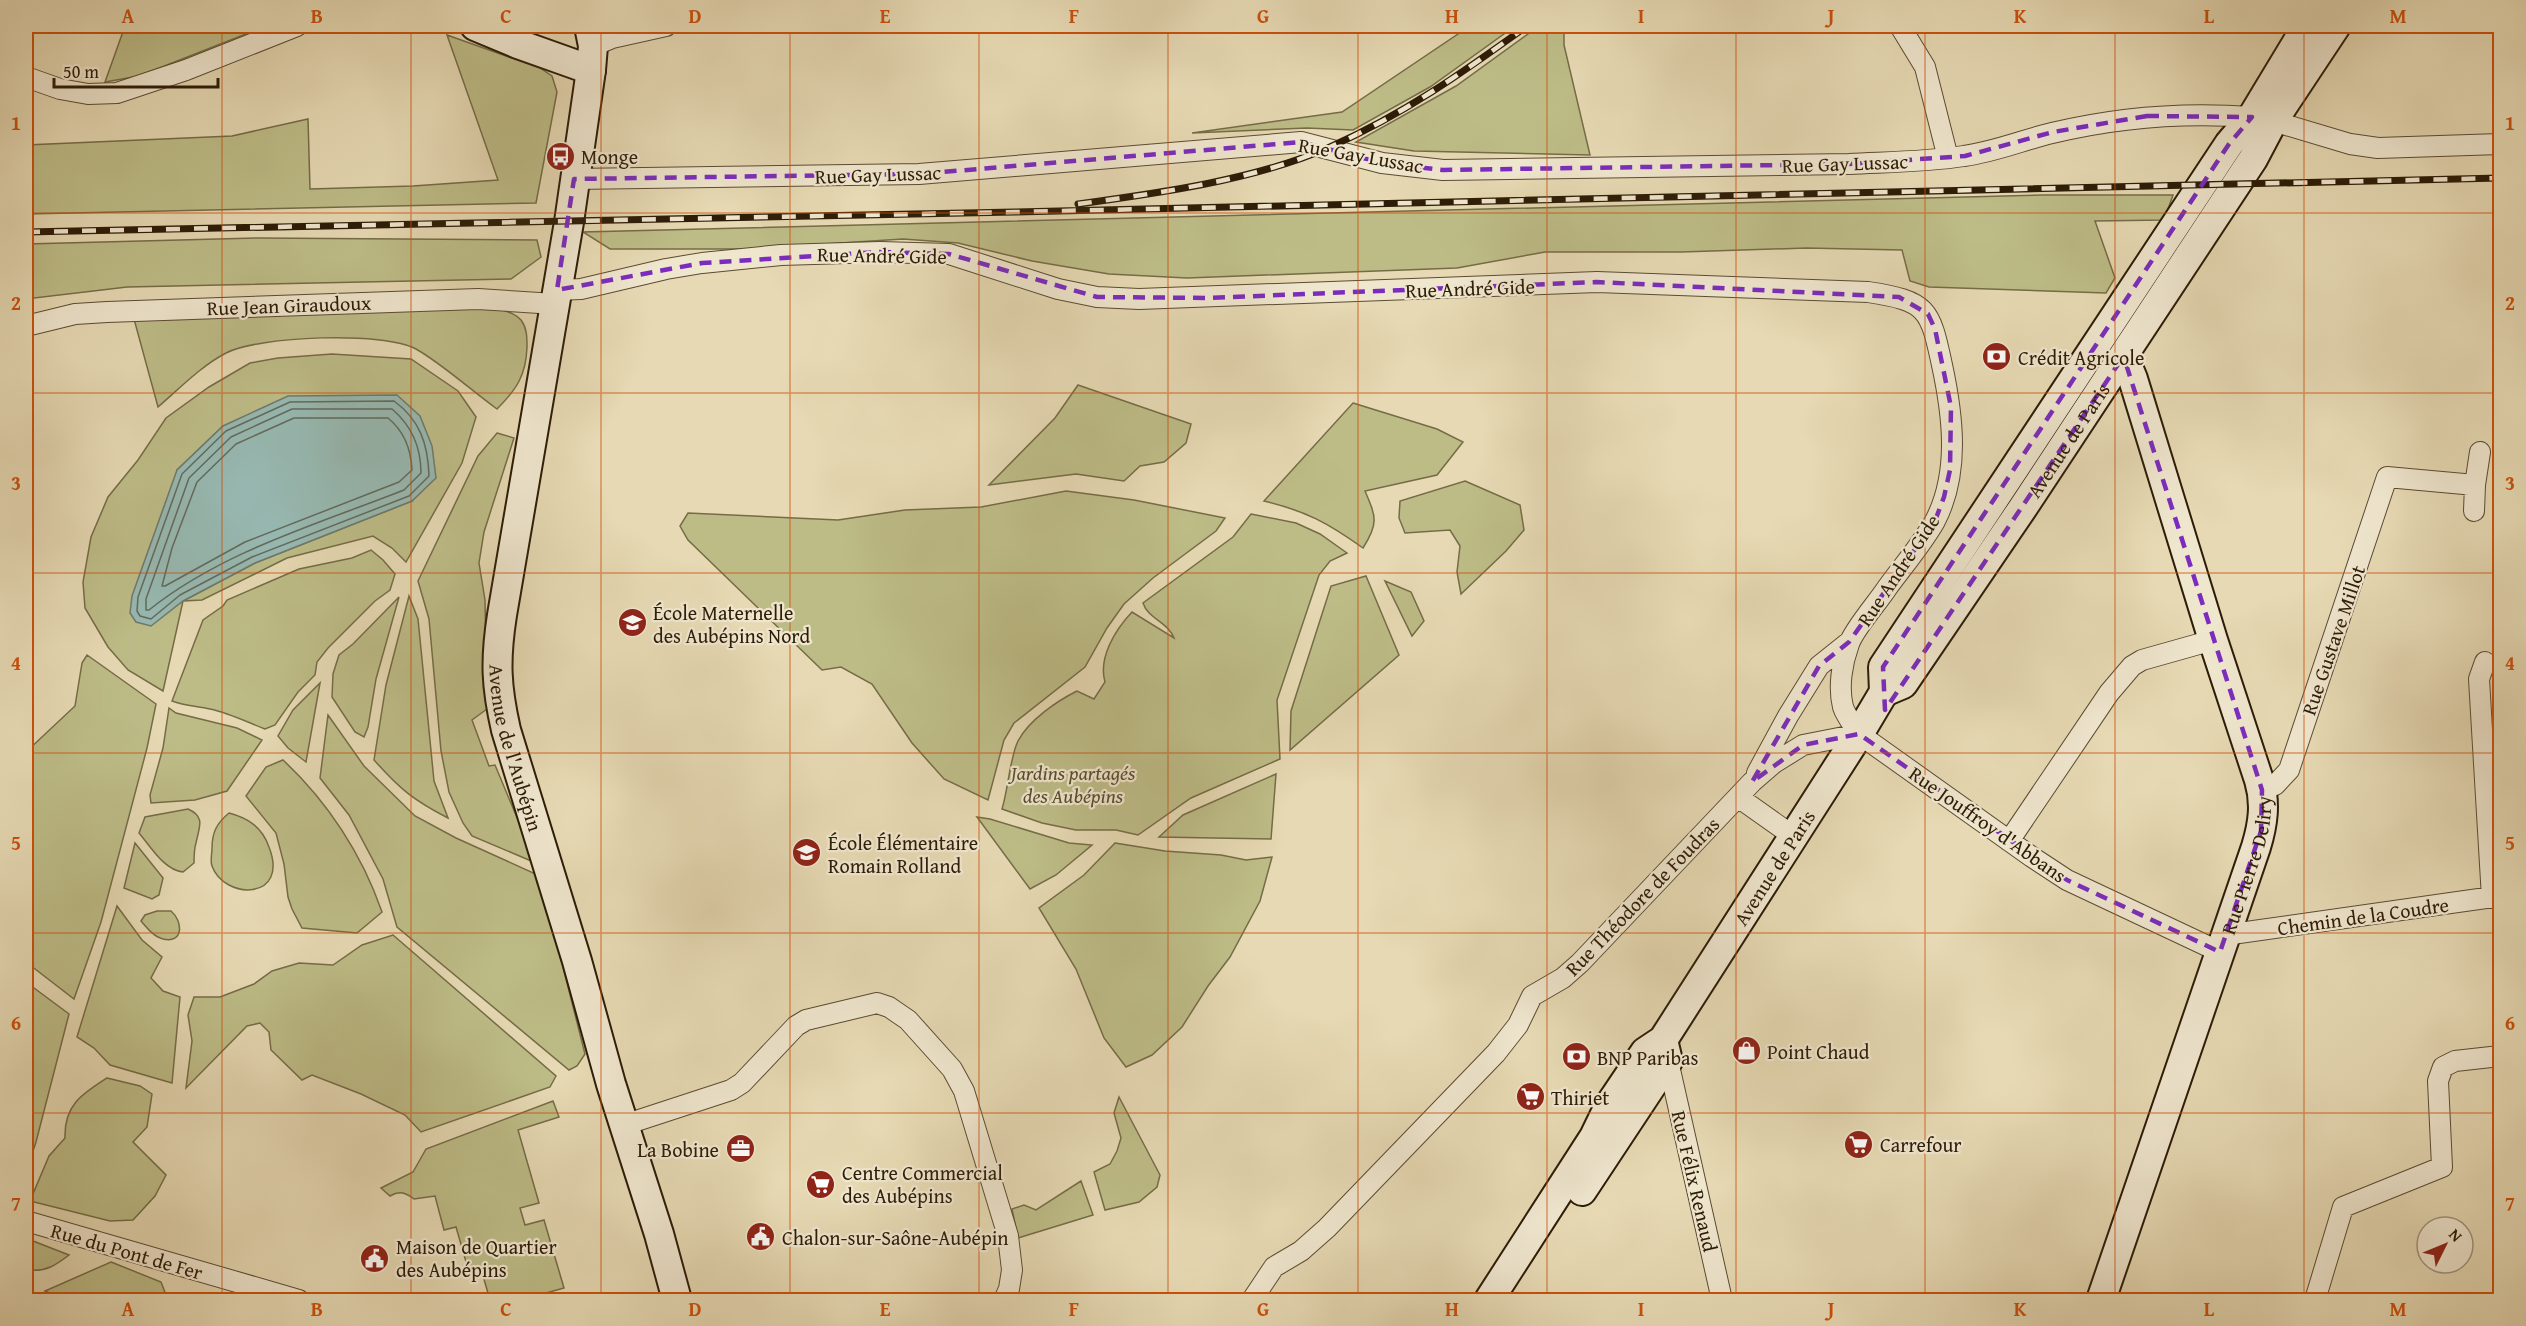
<svg xmlns="http://www.w3.org/2000/svg" width="2526" height="1326" font-family="'Gentium Book Plus',serif">
	<style>
		.green { fill: #bdbc87; stroke: #756c47; stroke-width: 1.5; fill-rule: evenodd }
		.water { fill: #97b9b2; stroke: #6d7a6e; stroke-width: 1.5 }
		.lines { fill: none; stroke-linecap: round; stroke-linejoin: round }
		.shore { stroke: #626a5c; stroke-width: 1.5 }
		.street-casing { stroke: #5b4b32; stroke-width: 22 }
		.secondary-casing { stroke: #2d1c07; stroke-width: 32 }
		.street { stroke: #efe6ce; stroke-width: 20 }
		.secondary { stroke: #efe6ce; stroke-width: 28 }
		.rail-casing { stroke: #2d1c07; stroke-width: 7 }
		.rail { stroke: #efe6ce; stroke-width: 4.5; stroke-dasharray: 14; stroke-linecap: butt }
		.marked { fill: none; stroke: #7b2cbf; stroke-width: 4.5; stroke-dasharray: 12 8; stroke-linejoin: round }
		.grid { fill: none; stroke: #cc500b; stroke-width: 1.5; stroke-opacity: 0.55 }
		.labels { text-anchor: middle; dominant-baseline: central; stroke-width: 4.5; stroke-linejoin: round; paint-order: stroke }
		.street-label { font-size: 20px; fill: #2d1c07; stroke: #efe6ce }
		.poi-label { font-size: 20px; fill: #2d1c07; stroke: #efe6ce; text-anchor: start }
		.park-label { font-size: 20px; font-style: italic; fill: #584c2d; stroke: #efe6ce }
		.neatline { fill: none; stroke: #cc500b; stroke-width: 2 }
		.grid-label { font-size: 20px; text-anchor: middle; font-weight: bold; fill: #cc500b }
	</style>
	<rect width="100%" height="100%" fill="#e6d9b3"/>
	<filter id="stains"><feTurbulence type="fractalNoise" baseFrequency=".00333" numOctaves="4"/><feColorMatrix values="0 0 0 0 .2 0 0 0 0 .09 0 0 0 0 .02 0 0 0 .5 -.17"/></filter>
	<radialGradient id="worn" r=".72"><stop offset=".6" stop-color="#630" stop-opacity="0"/><stop offset="1" stop-color="#630" stop-opacity=".3"/></radialGradient>
	<path class="green" d="M 125,26 L 266,26 L 139,76 L 105,82 Z
		M 1470,26 L 1515,26 L 1430,87 L 1353,130 L 1307,128 L 1192,133 L 1342,112 Z
		M 1539,26 L 1560,26 L 1564,30 L 1564,45 L 1590,155 L 1414,151 L 1356,142 L 1456,86 Z
		M 447,35 L 540,68 L 552,76 L 557,92 L 536,203 L 26,214 L 26,145 L 232,136 L 308,119 L 310,189 L 413,186 L 498,180 Z
		M 2044,195 L 2173,195 L 2164,220 L 2095,221 L 2115,278 L 2106,293 L 1929,287 L 1910,281 L 1902,250 L 1806,248 L 1681,252 L 1545,252 L 1457,268 L 1187,278 L 1109,274 L 1032,261 L 958,243 L 903,239 L 746,249 L 610,249 L 583,232 Z
		M 258,238 L 537,240 L 541,257 L 511,279 L 127,287 L 26,299 L 26,244 Z
		M 495,308 C 504,311 514,312 521,320 C 527,328 527,337 527,347 C 526,375 517,389 497,409 C 472,391 441,363 416,349 C 384,331 258,336 226,353 C 201,366 179,389 158,407 L 134,319 Z
		M 332,354 L 411,359 L 458,391 L 476,417 L 462,463 L 406,562 L 392,548 L 373,536 L 287,558 L 202,600 L 183,601 L 163,691 L 128,670 L 108,647 L 85,608 L 83,582 L 91,537 L 108,497 L 138,460 L 166,418 L 209,387 L 250,363 L 278,358 ZM 223,426 L 412,501 L 255,563 L 183,601 L 177,470 Z
		M 1078,385 L 1191,424 L 1186,443 L 1164,462 L 1140,466 L 1124,481 L 1076,474 L 989,485 L 1055,418 Z
		M 1353,403 L 1437,429 L 1463,442 L 1437,475 L 1365,491 C 1376,517 1379,523 1363,548 C 1328,523 1306,511 1264,501 Z
		M 497,433 L 514,438 L 484,532 L 479,563 L 485,600 L 487,709 L 472,720 L 489,766 L 495,765 L 536,863 L 472,836 L 463,823 L 449,792 L 441,751 L 429,619 L 418,581 L 478,456 Z
		M 1465,481 L 1520,505 L 1524,530 L 1506,551 L 1461,594 L 1457,572 L 1460,546 L 1450,530 L 1405,533 L 1399,518 L 1400,501 Z
		M 1066,491 L 1134,500 L 1225,518 L 1216,531 L 1153,578 L 1124,604 L 1107,628 L 1085,667 L 1014,723 L 1004,740 L 988,800 L 944,779 L 912,743 L 872,684 L 841,667 L 822,670 L 688,540 L 680,526 L 688,513 L 838,520 L 905,510 L 981,507 Z
		M 1251,514 L 1296,523 L 1320,534 L 1347,553 L 1330,561 L 1319,575 L 1277,700 L 1280,759 L 1191,798 L 1138,835 L 1116,830 L 1076,830 L 1042,823 L 1002,809 C 1008,790 1010,757 1018,741 C 1029,720 1057,701 1077,691 L 1094,699 L 1105,682 C 1098,658 1115,630 1132,612 L 1174,638 C 1168,622 1148,619 1143,603 L 1233,537 Z
		M 371,550 L 383,560 L 395,574 L 390,590 L 375,601 L 328,648 L 317,662 L 315,675 L 298,692 L 275,725 L 265,729 C 247,722 229,713 210,709 C 197,706 185,706 172,701 L 203,620 L 223,606 L 227,600 L 299,569 L 352,558 Z
		M 1366,576 L 1399,655 L 1290,750 L 1291,711 L 1331,586 Z
		M 1385,581 L 1411,592 L 1424,621 L 1412,636 Z
		M 409,596 L 418,619 L 434,781 L 448,818 C 413,800 400,789 374,760 L 386,685 Z
		M 399,597 L 376,679 L 368,727 L 364,737 L 355,732 L 332,697 L 333,674 L 339,655 L 353,644 Z
		M 87,655 L 156,704 L 147,748 L 101,922 L 74,999 L 26,962 L 26,752 L 75,706 L 82,663 Z
		M 320,683 L 306,762 L 288,748 L 278,736 L 293,710 Z
		M 169,708 L 176,713 L 237,728 L 262,740 L 227,791 L 195,800 L 151,803 L 150,795 L 163,748 Z
		M 328,715 L 364,766 L 415,816 L 456,838 L 540,876 L 585,1054 L 577,1066 L 569,1070 L 397,927 L 383,879 L 349,815 L 320,778 Z
		M 283,760 C 327,801 362,854 382,912 L 357,933 L 302,928 L 292,909 L 288,897 L 284,864 L 276,833 L 246,796 L 266,767 Z
		M 1276,774 L 1271,839 L 1159,837 L 1183,815 Z
		M 188,809 C 206,817 199,827 196,843 C 194,849 194,856 194,863 L 183,872 C 164,870 151,847 139,833 L 145,817 Z
		M 229,813 C 248,818 262,827 269,847 C 290,901 224,900 212,866 C 210,861 212,854 212,848 C 212,832 217,823 229,813 Z
		M 977,817 L 990,819 L 1069,843 L 1092,845 L 1056,875 L 1030,889 Z
		M 135,843 L 163,878 L 159,895 L 152,899 L 124,888 Z
		M 1115,843 L 1165,851 L 1221,855 L 1246,860 L 1272,857 L 1260,901 L 1230,957 L 1208,986 L 1182,1027 L 1152,1055 L 1126,1067 L 1104,1038 L 1076,969 L 1039,908 L 1084,875 Z
		M 117,906 L 142,940 L 162,957 L 151,978 L 163,991 L 180,997 L 172,1083 L 110,1065 L 94,1048 L 77,1037 Z
		M 157,911 L 171,911 C 183,921 184,944 163,939 C 154,937 147,928 141,921 L 145,915 Z
		M 393,935 L 556,1076 L 550,1087 L 421,1132 L 405,1115 L 361,1094 L 312,1075 L 302,1080 L 271,1050 L 269,1032 L 260,1023 L 247,1026 L 186,1088 L 192,1041 L 188,1015 L 194,997 L 220,997 L 254,984 L 272,971 L 299,963 L 333,965 L 362,945 Z
		M 26,982 L 69,1014 L 36,1142 L 26,1172 Z
		M 107,1078 L 140,1086 L 152,1094 L 147,1127 L 133,1142 L 166,1175 L 155,1196 L 133,1220 L 110,1221 L 30,1201 L 49,1156 L 65,1138 C 64,1105 82,1094 107,1078 Z
		M 1119,1097 L 1160,1175 L 1157,1187 L 1139,1202 L 1105,1210 L 1094,1172 L 1110,1164 L 1117,1151 L 1121,1138 L 1114,1113 Z
		M 553,1101 L 559,1117 L 518,1130 L 539,1203 L 520,1208 L 525,1225 L 544,1220 L 564,1288 L 521,1300 L 490,1300 L 481,1269 L 469,1272 L 456,1227 L 444,1230 L 435,1196 L 414,1199 C 406,1193 400,1190 390,1196 L 381,1188 L 413,1172 L 426,1149 Z
		M 1081,1181 L 1093,1215 L 1018,1238 L 1012,1209 L 1024,1205 L 1036,1210 Z
		M 28,1239 L 69,1255 C 56,1265 46,1272 29,1270 L 26,1263 Z
		M 111,1262 L 161,1282 L 168,1300 L 66,1300 L 45,1291 Z"/>
	<path class="water" d="M 397,395 L 420,416 L 432,446 L 436,478 L 412,501 L 255,563 L 183,601 L 151,626 L 136,622 L 130,613 L 132,596 L 177,470 L 223,426 L 288,396 Z"/>
	<g class="lines">
		<path class="shore" d="M 394,401 C 420,420 428,444 429,476 L 409,496 L 252,557 L 180,595 L 151,619 L 140,616 L 137,611 L 138,597 L 182,474 L 226,431 L 290,402 Z
			M 292,409 L 392,409 C 412,426 421,447 421,473 L 404,490 C 318,524 223,551 149,610 L 146,610 L 146,599 L 189,478 L 231,437 Z
			M 294,418 L 388,418 C 404,431 411,449 412,470 L 399,482 L 245,542 L 165,586 L 162,586 L 172,548 L 197,482 L 236,444 Z"/>
		<defs>
			<path id="street" d="M 1900,26 L 1925,67 L 1948,158
				M 593,46 L 612,38 L 666,26
				M 26,77 L 60,89 L 88,94 L 117,93 L 186,70 L 297,26
				M 2273,121 L 2350,144 L 2378,148 L 2500,144
				M 574,179 L 919,174 L 1301,142 L 1382,163 L 1443,170 L 1849,164 C 1887,162 1926,162 1964,156 C 1994,152 2023,140 2052,133 C 2118,117 2185,112 2252,117
				M 557,290 L 581,289 L 666,269 L 702,263 L 781,255 L 880,252 L 949,254 L 1058,289 L 1097,297 L 1139,299 L 1597,282 L 1868,292 C 1927,301 1930,308 1942,365 C 1953,416 1960,473 1935,521 C 1922,544 1903,566 1887,588 C 1878,602 1854,629 1849,644 C 1842,663 1838,687 1843,707 C 1846,716 1854,726 1859,734 L 2032,857 L 2067,880 L 2220,952
				M 26,326 L 75,314 L 107,312 L 478,299 L 555,304
				M 2474,511 L 2475,485 L 2480,452
				M 2485,662 L 2479,679 L 2492,898
				M 1757,773 L 1788,716 L 1819,666 L 1849,642
				M 2262,790 L 2275,785 L 2289,770 L 2387,477 L 2475,485
				M 1738,797 L 1793,836
				M 2009,841 L 2109,693 L 2132,666 L 2142,660 L 2213,640
				M 2225,935 L 2500,896
				M 1668,1061 L 1722,1300
				M 624,1125 L 731,1090 L 742,1083 L 796,1026 L 806,1020 L 877,1003 L 889,1007 L 908,1020 L 952,1069 L 964,1091 L 1008,1236 L 1012,1270 L 1009,1289 L 1004,1300
				M 26,1221 L 299,1300
				M 1252,1300 L 1274,1267 L 1301,1251 L 1327,1228 L 1496,1053 L 1518,1025 L 1532,996 L 1563,978 L 1580,963 L 1752,782 L 1774,763 L 1803,745 L 1859,734
				M 2315,1300 L 2343,1207 L 2442,1167 L 2438,1081 L 2443,1067 L 2455,1061 L 2500,1056"/>
			<g id="secondary">
				<path d="M 475,26 L 518,44 L 591,70"/>
				<path id="s1" d="M 589,26 L 593,46 L 591,70 L 569,222 L 502,615 C 495,660 496,686 506,730 L 577,961 L 611,1084 L 659,1234 L 677,1300"/>
				<path id="s2" d="M 1884,692 L 1903,684 L 2022,509 L 2253,159 L 2273,121 L 2336,26"/>
				<path d="M 1582,1191 L 1668,1061 L 1663,1040"/>
				<path id="s3" d="M 1489,1300 L 1594,1137 L 1610,1104 L 1645,1052 L 1663,1040 L 1859,734 L 1884,692 L 1883,667 L 2229,144 L 2252,117 L 2307,26"/>
				<path id="s4" d="M 2101,1300 L 2256,847 C 2263,824 2266,803 2259,780 L 2213,640 L 2133,379 L 2128,367 L 2121,360"/>
			</g>
		</defs>
		<use href="#street" class="street-casing"/>
		<use href="#secondary" class="secondary-casing"/>
		<use href="#street" class="street"/>
		<use href="#secondary" class="secondary"/>
		<defs>
			<path id="rail" d="M 1078,204 C 1159,193 1255,180 1330,147 C 1404,114 1462,73 1527,26
				M 26,232 L 1015,212 L 2500,178"/>
		</defs>
		<use href="#rail" class="rail-casing"/>
		<use href="#rail" class="rail"/>
	</g>
	<path class="marked" d="M 2147,116 L 2252,117 L 2229,144 L 1883,667 L 1885,710 L 2121,360 L 2126,364 L 2262,790 L 2261,831 L 2220,952 L 2067,880 L 1859,734 L 1803,745 L 1752,782 L 1819,666 L 1849,642 L 1935,521 L 1944,497 L 1950,470 L 1951,407 L 1935,329 L 1928,314 L 1899,297 L 1597,282 L 1208,298 L 1097,297 L 949,254 L 880,252 L 702,263 L 557,290 L 574,179 L 919,174 L 1301,142 L 1382,163 L 1443,170 L 1849,164 L 1965,156 L 2053,132 Z"/>
	<path class="grid" d="M 222,26 L 222,1300M 411,26 L 411,1300M 601,26 L 601,1300M 790,26 L 790,1300M 979,26 L 979,1300M 1168,26 L 1168,1300M 1358,26 L 1358,1300M 1547,26 L 1547,1300M 1736,26 L 1736,1300M 1925,26 L 1925,1300M 2115,26 L 2115,1300M 2304,26 L 2304,1300M 26,213 L 2500,213M 26,393 L 2500,393M 26,573 L 2500,573M 26,753 L 2500,753M 26,933 L 2500,933M 26,1113 L 2500,1113"/>
	<defs>
		<symbol id="bus-disc" viewBox="-11 -11 22 22"><circle r="9.5" fill="#8f2418" stroke="#efe6ce"/><path d="M-5-6H5V4H4V6H2V4H-2V6H-4V4H-5ZM-3.5-4V0h7V-4ZM-3.5 1.2v1.5H-2V1.2ZM2 1.2v1.5H3.5V1.2Z" fill="#fff"/></symbol>
		<symbol id="bank-disc" viewBox="-11 -11 22 22"><circle r="9.5" fill="#8f2418" stroke="#efe6ce"/><path d="M-6-4H6V4H-6ZM0-2.3a2.3 2.3 0 1 0 0 4.6a2.3 2.3 0 1 0 0-4.6Z" fill="#fff"/></symbol>
		<symbol id="school-disc" viewBox="-11 -11 22 22"><circle r="9.5" fill="#8f2418" stroke="#efe6ce"/><path d="M0-5L7-2L0 1L-7-2ZM-4 1L0 2.5L4 1V4Q0 6-4 4Z" fill="#fff"/></symbol>
		<symbol id="shop-disc" viewBox="-11 -11 22 22"><circle r="9.5" fill="#8f2418" stroke="#efe6ce"/><path d="M-5-2.5h2.3a2.7 3.5 0 0 1 5.4 0H5L5.5 6h-11ZM-1.5-2.5h3a1.5 2.3 0 0 0-3 0Z" fill="#fff"/></symbol>
		<symbol id="supermarket-disc" viewBox="-11 -11 22 22"><circle r="9.5" fill="#8f2418" stroke="#efe6ce"/><path d="M-6-5.5h2.5l.6 2H6L4.5 2H-2.5L-4.4-4H-6ZM-1.5 3.2a1.3 1.3 0 1 0 .1 0ZM3 3.2a1.3 1.3 0 1 0 .1 0Z" fill="#fff"/></symbol>
		<symbol id="office-disc" viewBox="-11 -11 22 22"><circle r="9.5" fill="#8f2418" stroke="#efe6ce"/><path d="M-6-3h4V-5.5h4V-3h4V5H-6ZM-1-4.5V-3h2v-1.5ZM-6 0V1H6V0Z" fill="#fff"/></symbol>
		<symbol id="civic-disc" viewBox="-11 -11 22 22"><circle r="9.5" fill="#8f2418" stroke="#efe6ce"/><path d="M-.6-6.5H3V-4.5H.6V-3L4-1V1h2V6H-6V1h2V-1L-.6-3ZM-1.2 2.5V6h2.4V2.5Z" fill="#fff"/></symbol>
	</defs>
	<g fill-rule="evenodd">
		<use href="#bus-disc" x="544" y="140" width="33" height="33"/>
		<use href="#bank-disc" x="1980" y="340" width="33" height="33"/>
		<use href="#school-disc" x="616" y="606" width="33" height="33"/>
		<use href="#school-disc" x="790" y="836" width="33" height="33"/>
		<use href="#shop-disc" x="1730" y="1034" width="33" height="33"/>
		<use href="#bank-disc" x="1560" y="1040" width="33" height="33"/>
		<use href="#supermarket-disc" x="1514" y="1080" width="33" height="33"/>
		<use href="#supermarket-disc" x="1842" y="1128" width="33" height="33"/>
		<use href="#office-disc" x="724" y="1132" width="33" height="33"/>
		<use href="#supermarket-disc" x="804" y="1168" width="33" height="33"/>
		<use href="#civic-disc" x="744" y="1220" width="33" height="33"/>
		<use href="#civic-disc" x="358" y="1242" width="33" height="33"/>
	</g>
	<g class="labels">
		<g class="street-label">
			<text transform="translate(1361 155) rotate(10)">Rue Gay Lussac</text>
			<text transform="translate(1845 163) rotate(-2)">Rue Gay Lussac</text>
			<text transform="translate(878 174) rotate(-2)">Rue Gay Lussac</text>
			<text transform="translate(882 255) rotate(1)">Rue André Gide</text>
			<text transform="translate(1470 288) rotate(-2)">Rue André Gide</text>
			<text transform="translate(289 305) rotate(-2)">Rue Jean Giraudoux</text>
			<text stroke="none"><textPath href="#s2" startOffset="315">Avenue de Paris</textPath></text>
			<text transform="translate(1898 570) rotate(-56)">Rue André Gide</text>
			<text transform="translate(2333 640) rotate(-71)">Rue Gustave Millot</text>
			<text stroke="none"><textPath href="#s1" startOffset="732">Avenue de l'Aubépin</textPath></text>
			<text transform="translate(1988 824) rotate(35)">Rue Jouffroy d'Abbans</text>
			<text stroke="none"><textPath href="#s4" startOffset="459">Rue Pierre Deliry</textPath></text>
			<text stroke="none"><textPath href="#s3" startOffset="520">Avenue de Paris</textPath></text>
			<text transform="translate(1642 896) rotate(-46)">Rue Théodore de Foudras</text>
			<text transform="translate(2363 916) rotate(-8)">Chemin de la Coudre</text>
			<text transform="translate(1695 1181) rotate(77)">Rue Félix Renaud</text>
			<text transform="translate(127 1251) rotate(16)">Rue du Pont de Fer</text>
		</g>
		<g class="poi-label">
			<text x="581" y="156">Monge</text>
			<text x="2018" y="357">Crédit Agricole</text>
			<text x="653" y="612">École Maternelle<tspan x="653" dy="23">des Aubépins Nord</tspan></text>
			<text x="828" y="842">École Élémentaire<tspan x="828" dy="23">Romain Rolland</tspan></text>
			<text x="1767" y="1051">Point Chaud</text>
			<text x="1597" y="1057">BNP Paribas</text>
			<text x="1551" y="1097">Thiriet</text>
			<text x="1880" y="1144">Carrefour</text>
			<text x="719" y="1149" text-anchor="end">La Bobine</text>
			<text x="842" y="1172">Centre Commercial<tspan x="842" dy="23">des Aubépins</tspan></text>
			<text x="782" y="1237">Chalon-sur-Saône-Aubépin</text>
			<text x="396" y="1246">Maison de Quartier<tspan x="396" dy="23">des Aubépins</tspan></text>
		</g>
		<g class="park-label">
			<text x="1073" y="772">Jardins partagés<tspan x="1073" dy="23">des Aubépins</tspan></text>
		</g>
	</g>
	<rect width="2526" height="1326" fill="none" stroke="#e6d9b3" stroke-width="66"/>
	<g transform="translate(2445 1245) rotate(47)"><circle r="28" fill="#efe6ce" stroke="#a1957e" stroke-width="1.5"/>
	<path d="M0-4.5L10 22L0 15L-10 22Z" fill="#8f2418"/>
	<text y="-9" font-size="16" font-weight="bold" text-anchor="middle" fill="#2d1c07">N</text>
	</g>
	<path d="M54 78v9h164v-9" fill="none" stroke="#2d1c07" stroke-width="3"/>
	<text x="63" y="78" font-size="18" fill="#2d1c07" stroke="#efe6ce" stroke-width="4.5" paint-order="stroke">50 m</text>
	<rect x="33" y="33" width="2460" height="1260" class="neatline"/>
	<g class="grid-label">
		<text x="128" y="23">A</text>
		<text x="317" y="23">B</text>
		<text x="506" y="23">C</text>
		<text x="695" y="23">D</text>
		<text x="885" y="23">E</text>
		<text x="1074" y="23">F</text>
		<text x="1263" y="23">G</text>
		<text x="1452" y="23">H</text>
		<text x="1641" y="23">I</text>
		<text x="1831" y="23">J</text>
		<text x="2020" y="23">K</text>
		<text x="2209" y="23">L</text>
		<text x="2398" y="23">M</text>
		<text x="16" y="130">1</text>
		<text x="2510" y="130">1</text>
		<text x="16" y="310">2</text>
		<text x="2510" y="310">2</text>
		<text x="16" y="490">3</text>
		<text x="2510" y="490">3</text>
		<text x="16" y="670">4</text>
		<text x="2510" y="670">4</text>
		<text x="16" y="850">5</text>
		<text x="2510" y="850">5</text>
		<text x="16" y="1030">6</text>
		<text x="2510" y="1030">6</text>
		<text x="16" y="1210">7</text>
		<text x="2510" y="1210">7</text>
		<text x="128" y="1316">A</text>
		<text x="317" y="1316">B</text>
		<text x="506" y="1316">C</text>
		<text x="695" y="1316">D</text>
		<text x="885" y="1316">E</text>
		<text x="1074" y="1316">F</text>
		<text x="1263" y="1316">G</text>
		<text x="1452" y="1316">H</text>
		<text x="1641" y="1316">I</text>
		<text x="1831" y="1316">J</text>
		<text x="2020" y="1316">K</text>
		<text x="2209" y="1316">L</text>
		<text x="2398" y="1316">M</text>
	</g>
	<rect width="100%" height="100%" filter="url(#stains)"/>
	<rect width="100%" height="100%" fill="url(#worn)"/>
</svg>
